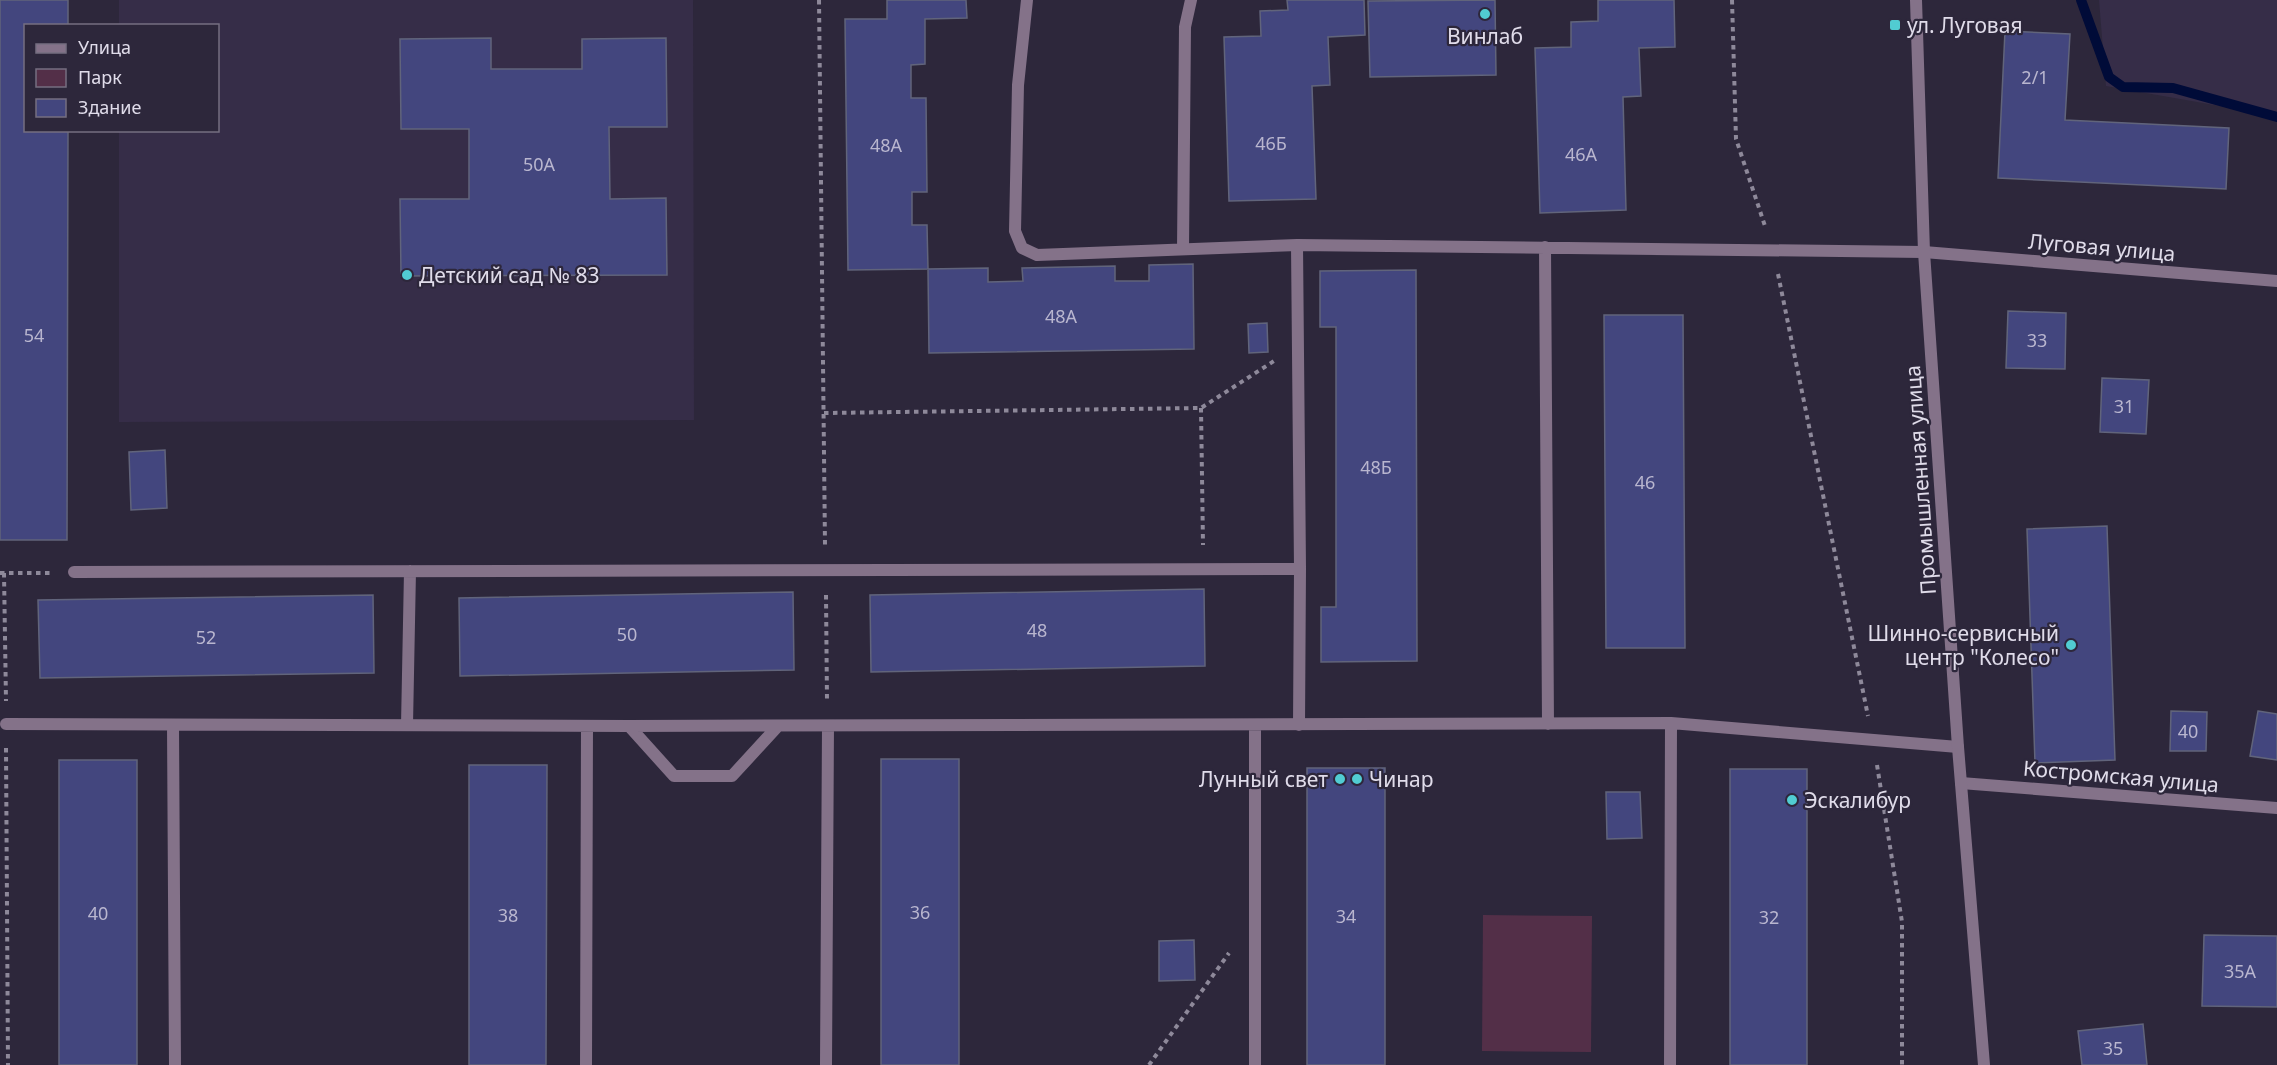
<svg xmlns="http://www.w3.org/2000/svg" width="2277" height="1065" font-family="'Noto Sans',sans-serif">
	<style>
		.built { fill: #362d48 }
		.green { fill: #532f48 }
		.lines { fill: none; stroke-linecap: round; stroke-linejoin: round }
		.stream { stroke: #000b38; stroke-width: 10 }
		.building { fill: #43467e; stroke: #61647b; stroke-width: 1.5 }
		.path { stroke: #8e899a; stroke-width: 4; stroke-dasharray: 4.5 4.5; stroke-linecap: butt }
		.service { stroke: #847289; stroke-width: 12 }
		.minor { stroke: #847289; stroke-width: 12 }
		.tertiary { stroke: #847289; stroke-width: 12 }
		.poi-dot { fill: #51ccd2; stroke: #2d273b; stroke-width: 2 }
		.labels { text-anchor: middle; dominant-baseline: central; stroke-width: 4.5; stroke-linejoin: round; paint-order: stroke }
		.number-label { font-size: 18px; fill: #b9b6cf }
		.poi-label { font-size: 21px; fill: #e0dcea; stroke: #2d273b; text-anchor: start }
		.street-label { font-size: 21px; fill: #e0dcea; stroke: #2d273b }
	</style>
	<rect width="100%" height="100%" fill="#2d273b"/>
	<path class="built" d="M 119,0 L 693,0 L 694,420 L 119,422 L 119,131 L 218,130 L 218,26 L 119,25 Z
		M 2099,0 L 2277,0 L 2277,116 L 2106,86 Z"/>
	<path class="green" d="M 1483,915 L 1592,916 L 1591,1052 L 1482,1051 Z"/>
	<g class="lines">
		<path class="stream" d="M 2081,0 L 2109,77 L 2123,87 L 2173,88 L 2277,117"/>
	</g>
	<path class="building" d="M 0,0 L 68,0 L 68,26 L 26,26 L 26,130 L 68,130 L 67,540 L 0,540 Z
		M 887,0 L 966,0 L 967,18 L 925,19 L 925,64 L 911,65 L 911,98 L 926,98 L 927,192 L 912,192 L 912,225 L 927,225 L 928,269 L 848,270 L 845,19 L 887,19 Z
		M 1287,0 L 1364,0 L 1365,35 L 1328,37 L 1330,85 L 1312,86 L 1316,199 L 1229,201 L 1224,37 L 1261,36 L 1260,11 L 1288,10 Z
		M 1495,0 L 1496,75 L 1370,77 L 1368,1 Z
		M 1598,0 L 1674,0 L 1675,47 L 1639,48 L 1641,96 L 1623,97 L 1626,210 L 1540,213 L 1535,48 L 1571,47 L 1571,22 L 1598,21 Z
		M 2005,31 L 2070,34 L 2065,120 L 2229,128 L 2226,189 L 1998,178 Z
		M 491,38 L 491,69 L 582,69 L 582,39 L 666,38 L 667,127 L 609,127 L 610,199 L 666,198 L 667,275 L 401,276 L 400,199 L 469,199 L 469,129 L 401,129 L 400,39 Z
		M 1193,264 L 1194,349 L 929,353 L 928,269 L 988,268 L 988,282 L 1023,281 L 1022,268 L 1115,266 L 1115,281 L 1149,281 L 1149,265 Z
		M 1416,270 L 1417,661 L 1321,662 L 1321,607 L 1336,607 L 1336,327 L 1320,327 L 1320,271 Z
		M 2008,311 L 2066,313 L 2065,369 L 2006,368 Z
		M 1604,315 L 1683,315 L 1685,648 L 1606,648 Z
		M 1267,323 L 1268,352 L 1249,353 L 1248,324 Z
		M 2102,378 L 2149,380 L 2146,434 L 2100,432 Z
		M 165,450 L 167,508 L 131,510 L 129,452 Z
		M 2107,526 L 2115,760 L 2035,763 L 2027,529 Z
		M 1204,589 L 1205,666 L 871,672 L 870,595 Z
		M 793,592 L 794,670 L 460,676 L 459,598 Z
		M 373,595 L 374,673 L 40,678 L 38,600 Z
		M 2171,711 L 2207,712 L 2206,751 L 2170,751 Z
		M 2258,711 L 2277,714 L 2277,760 L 2250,756 Z
		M 881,759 L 959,759 L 959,1065 L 881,1065 Z
		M 59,760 L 137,760 L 137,1065 L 59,1065 Z
		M 469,765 L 547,765 L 546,1065 L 469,1065 Z
		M 1307,768 L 1385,768 L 1385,1065 L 1307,1065 Z
		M 1730,769 L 1807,769 L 1807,1065 L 1730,1065 Z
		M 1606,792 L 1640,792 L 1642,838 L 1607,839 Z
		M 2204,935 L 2277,936 L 2277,1007 L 2202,1006 Z
		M 1194,940 L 1195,980 L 1159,981 L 1159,941 Z
		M 2143,1024 L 2147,1065 L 2082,1065 L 2078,1031 Z"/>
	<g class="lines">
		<path class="path" d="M 819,0 L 825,545
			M 1732,0 L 1736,139 L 1765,226
			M 1778,274 L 1868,716
			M 1201,408 L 1203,545
			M 824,413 L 1201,408 L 1274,361
			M 0,573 L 52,573
			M 4,573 L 6,701
			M 826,595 L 827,701
			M 6,748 L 8,1065
			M 1877,765 L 1902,922 L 1902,1065
			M 1149,1065 L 1229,953"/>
		<path class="service" d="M 1027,0 L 1018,85 L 1015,231 L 1022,248 L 1037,255 L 1297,245 L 1924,252
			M 1297,245 L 1300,569
			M 1545,247 L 1548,724
			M 1183,249 L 1185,27 L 1191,0
			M 74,572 L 1300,569 L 1299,725
			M 6,724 L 629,726 L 1671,723 L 1958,747
			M 173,725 L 175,1065
			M 407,725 L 410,571
			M 1255,725 L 1255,1065
			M 629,726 L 674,776 L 732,776 L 778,726
			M 586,1065 L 587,726
			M 826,1065 L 828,726
			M 1670,1065 L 1671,723"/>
		<path class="minor" d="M 1924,252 L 2277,281
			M 1961,783 L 2277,808"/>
		<path class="tertiary" d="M 1916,0 L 1924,252 L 1958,747 L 1984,1065"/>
	</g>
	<g class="poi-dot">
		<circle cx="1485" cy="14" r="6"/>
		<rect x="1889" y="19" width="12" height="12" rx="3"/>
		<circle cx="407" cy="275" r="6"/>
		<circle cx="2071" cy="645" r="6"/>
		<circle cx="1340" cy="779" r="6"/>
		<circle cx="1357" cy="779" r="6"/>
		<circle cx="1792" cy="800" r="6"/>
	</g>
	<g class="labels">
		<g class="number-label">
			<text x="2035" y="77">2/1</text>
			<text x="1271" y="143">46Б</text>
			<text x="886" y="145">48А</text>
			<text x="1581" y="154">46А</text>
			<text x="539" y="164">50А</text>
			<text x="1061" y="316">48А</text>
			<text x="34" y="335">54</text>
			<text x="2037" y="340">33</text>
			<text x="2124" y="406">31</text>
			<text x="1376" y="467">48Б</text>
			<text x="1645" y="482">46</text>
			<text x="1037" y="630">48</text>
			<text x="627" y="634">50</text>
			<text x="206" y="637">52</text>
			<text x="2188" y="731">40</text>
			<text x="920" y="912">36</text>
			<text x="98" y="913">40</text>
			<text x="508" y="915">38</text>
			<text x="1346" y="916">34</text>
			<text x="1769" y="917">32</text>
			<text x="2240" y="971">35А</text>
			<text x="2113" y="1048">35</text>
		</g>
		<g class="poi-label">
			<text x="1907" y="25">ул. Луговая</text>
			<text x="1485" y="36" text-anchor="middle">Винлаб</text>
			<text x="419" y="275">Детский сад № 83</text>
			<text x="2059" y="633" text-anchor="end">Шинно-сервисный<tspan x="2059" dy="24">центр "Колесо"</tspan></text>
			<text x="1328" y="779" text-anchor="end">Лунный свет</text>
			<text x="1369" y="779">Чинар</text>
			<text x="1804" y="800">Эскалибур</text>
		</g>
		<g class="street-label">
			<text transform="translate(2102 247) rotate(5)">Луговая улица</text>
			<text transform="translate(1920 480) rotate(-94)">Промышленная улица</text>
			<text transform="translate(2121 776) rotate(5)">Костромская улица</text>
		</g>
	</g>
	<rect x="24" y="24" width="195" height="108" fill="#2d273b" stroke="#756f81" stroke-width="1.5"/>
	<rect x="36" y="44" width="30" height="9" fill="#847289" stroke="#756f81" stroke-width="1.5"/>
	<text x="78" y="54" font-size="18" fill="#e0dcea">Улица</text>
	<rect x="36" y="69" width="30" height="18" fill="#532f48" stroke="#756f81" stroke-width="1.5"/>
	<text x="78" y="84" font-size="18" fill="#e0dcea">Парк</text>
	<rect x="36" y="99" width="30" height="18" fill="#43467e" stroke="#756f81" stroke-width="1.5"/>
	<text x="78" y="114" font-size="18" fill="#e0dcea">Здание</text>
</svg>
